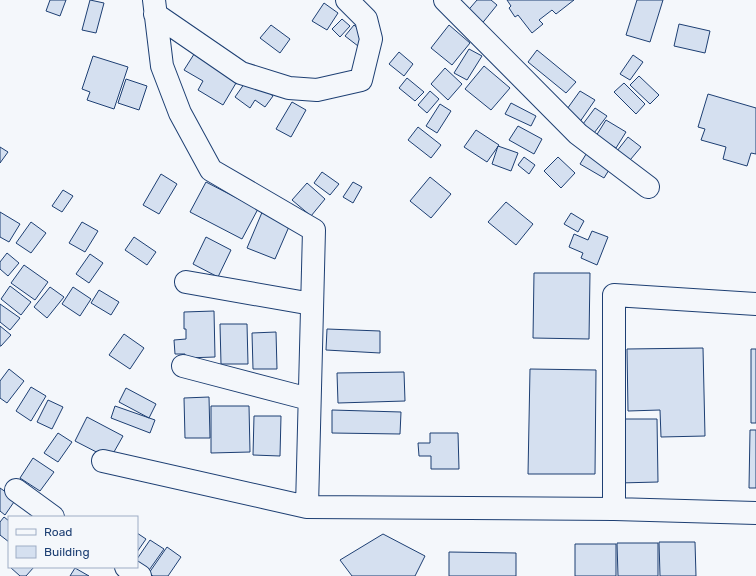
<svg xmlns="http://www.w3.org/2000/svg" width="756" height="576" font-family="Rubik,sans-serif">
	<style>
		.building { fill: #d5e0f0; stroke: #1d3f73 }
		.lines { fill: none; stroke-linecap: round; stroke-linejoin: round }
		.minor-casing { stroke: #1d3f73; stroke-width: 24 }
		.minor { stroke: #f4f7fb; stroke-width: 22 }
	</style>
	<rect width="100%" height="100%" fill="#f4f7fb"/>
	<path class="building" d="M 50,0 L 66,0 L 60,16 L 46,11 Z
		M 90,0 L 104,3 L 96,33 L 82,30 Z
		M 477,0 L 491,0 L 497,5 L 480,26 L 465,14 Z
		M 507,0 L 574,0 L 556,14 L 552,10 L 539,20 L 543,24 L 532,33 L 518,15 L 515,17 L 509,8 L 511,6 Z
		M 637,0 L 663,0 L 650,42 L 626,35 Z
		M 324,3 L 338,13 L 327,30 L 312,21 Z
		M 342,19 L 350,26 L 340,37 L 332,29 Z
		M 679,24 L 710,31 L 705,53 L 674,46 Z
		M 271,25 L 290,39 L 280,53 L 260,38 Z
		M 354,25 L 366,35 L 358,46 L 345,36 Z
		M 449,25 L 470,43 L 452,65 L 431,48 Z
		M 469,49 L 482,56 L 467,80 L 454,73 Z
		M 537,50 L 576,82 L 566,93 L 528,62 Z
		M 196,51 L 239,78 L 223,105 L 198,90 L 203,81 L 184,70 Z
		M 399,52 L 413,64 L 404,76 L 389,64 Z
		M 633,55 L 643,62 L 630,80 L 620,74 Z
		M 93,56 L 128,67 L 114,109 L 87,100 L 90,92 L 82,89 Z
		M 484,66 L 510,88 L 491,110 L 465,89 Z
		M 445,68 L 462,84 L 448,100 L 431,84 Z
		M 639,76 L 659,95 L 650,104 L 630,85 Z
		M 249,77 L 273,96 L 265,107 L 255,100 L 250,108 L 235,97 Z
		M 407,78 L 424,92 L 415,101 L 399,88 Z
		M 126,79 L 147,86 L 139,110 L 118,103 Z
		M 624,83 L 645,104 L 636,114 L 614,92 Z
		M 430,91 L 439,99 L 427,113 L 418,105 Z
		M 580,91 L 595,100 L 577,126 L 562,116 Z
		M 708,94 L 756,108 L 756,154 L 751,153 L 747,166 L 723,159 L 726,147 L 701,140 L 705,129 L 698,127 Z
		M 292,102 L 306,110 L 291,137 L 276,129 Z
		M 511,103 L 536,116 L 531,126 L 505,114 Z
		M 440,104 L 451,111 L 437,133 L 426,126 Z
		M 595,108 L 607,116 L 591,137 L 580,128 Z
		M 606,120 L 626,132 L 616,148 L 596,136 Z
		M 518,126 L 542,139 L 534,154 L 509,140 Z
		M 418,127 L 441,145 L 431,158 L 408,140 Z
		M 476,130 L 499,145 L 487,162 L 464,147 Z
		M 628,137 L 641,147 L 625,166 L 613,156 Z
		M 498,146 L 518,153 L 511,171 L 492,164 Z
		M 0,147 L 8,152 L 0,163 Z
		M 588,151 L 612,165 L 604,178 L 580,164 Z
		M 524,157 L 535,165 L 529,174 L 518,165 Z
		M 558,157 L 575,173 L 561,188 L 544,171 Z
		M 322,172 L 339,184 L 330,195 L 314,183 Z
		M 161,174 L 177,184 L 159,214 L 143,205 Z
		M 430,177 L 451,194 L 431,218 L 410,201 Z
		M 206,182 L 258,209 L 242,239 L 190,212 Z
		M 353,182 L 362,187 L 353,203 L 343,197 Z
		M 307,183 L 325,199 L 311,216 L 292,200 Z
		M 63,190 L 73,196 L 62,212 L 52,206 Z
		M 506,202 L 533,224 L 516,245 L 488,222 Z
		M 263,210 L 291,222 L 275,259 L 247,248 Z
		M 0,212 L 20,224 L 9,242 L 0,237 Z
		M 571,213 L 584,221 L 578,232 L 564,224 Z
		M 31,222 L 46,233 L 31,253 L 16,243 Z
		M 82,222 L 98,231 L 85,252 L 69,243 Z
		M 592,231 L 608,237 L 597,265 L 581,258 L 583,253 L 569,247 L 574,234 L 588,240 Z
		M 134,237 L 156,252 L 147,265 L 125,250 Z
		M 206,237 L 231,250 L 218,277 L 193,264 Z
		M 7,253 L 19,263 L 8,276 L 0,269 L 0,262 Z
		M 90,254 L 103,263 L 89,283 L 76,274 Z
		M 24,265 L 48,282 L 35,300 L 11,283 Z
		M 534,273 L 590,273 L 589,339 L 533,338 Z
		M 10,286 L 31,302 L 21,315 L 1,299 Z
		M 50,287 L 64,297 L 47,318 L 34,307 Z
		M 73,287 L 91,299 L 80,316 L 62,304 Z
		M 99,290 L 119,302 L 111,315 L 91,303 Z
		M 0,304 L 20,318 L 10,330 L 0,322 Z
		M 214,311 L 215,357 L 185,358 L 185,354 L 175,354 L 174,340 L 186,339 L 186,329 L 184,329 L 184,312 Z
		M 220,324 L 247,324 L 248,364 L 221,364 Z
		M 0,326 L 11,335 L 1,346 L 0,346 Z
		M 327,329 L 380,331 L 380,353 L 326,350 Z
		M 276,332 L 277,369 L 253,369 L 252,333 Z
		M 124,334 L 144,348 L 130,369 L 109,355 Z
		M 703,348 L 705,436 L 661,437 L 660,410 L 628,411 L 627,349 Z
		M 751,349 L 756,349 L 756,423 L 751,423 Z
		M 9,369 L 24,381 L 7,403 L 0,398 L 0,381 Z
		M 530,369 L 596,370 L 595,474 L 528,474 Z
		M 404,372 L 405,401 L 338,403 L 337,373 Z
		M 31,387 L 46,396 L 31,421 L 16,411 Z
		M 126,388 L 156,404 L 149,418 L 119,402 Z
		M 209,397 L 210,438 L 185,438 L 184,398 Z
		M 48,400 L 63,407 L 52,429 L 37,422 Z
		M 115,406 L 155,420 L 150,433 L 111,418 Z
		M 211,406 L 249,406 L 250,452 L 211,453 Z
		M 332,410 L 401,412 L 400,434 L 332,433 Z
		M 254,416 L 281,416 L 280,456 L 253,455 Z
		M 87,417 L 123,436 L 110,459 L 75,441 Z
		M 619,419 L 657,419 L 658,482 L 619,483 Z
		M 750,430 L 756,430 L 756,488 L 749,488 Z
		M 58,433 L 72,442 L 58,462 L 44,453 Z
		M 430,433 L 458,433 L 459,469 L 431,469 L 431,456 L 419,456 L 418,443 L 430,443 Z
		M 33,458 L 54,472 L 40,491 L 20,478 Z
		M 0,488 L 16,499 L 5,515 L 0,511 Z
		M 4,517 L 9,521 L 9,542 L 0,535 L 0,522 Z
		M 137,533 L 146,539 L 137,552 Z
		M 383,534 L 425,556 L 415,576 L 352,576 L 340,560 Z
		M 150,540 L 164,549 L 147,573 L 137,566 L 137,559 Z
		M 659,542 L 695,542 L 696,576 L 660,576 Z
		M 617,543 L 658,543 L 658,576 L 618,576 Z
		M 575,544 L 616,544 L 616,576 L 575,576 Z
		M 167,547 L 181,557 L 168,576 L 153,576 L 149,573 Z
		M 449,552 L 516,553 L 516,576 L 449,576 Z
		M 10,567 L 34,567 L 26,576 L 20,576 Z
		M 75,568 L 89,576 L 70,576 Z"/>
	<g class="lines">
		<defs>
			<path id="minor" d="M 154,0 L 162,66 L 180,113 L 211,170 L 314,230 L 307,507
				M 445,0 L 578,134 L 648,187
				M 155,14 L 241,73 L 289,88 L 317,90 L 361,80 L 371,39 L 366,19 L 347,0
				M 186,282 L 312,304
				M 183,366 L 309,399
				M 103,461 L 307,507 L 614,509 L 756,513
				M 16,490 L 53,517
				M 614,509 L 614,295 L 756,304
				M 126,567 L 140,576"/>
		</defs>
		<use href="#minor" class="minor-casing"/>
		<use href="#minor" class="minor"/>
	</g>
	<rect x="8" y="516" width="130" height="52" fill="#f4f7fb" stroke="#9eadc5"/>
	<rect x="16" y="529" width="20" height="6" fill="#f4f7fb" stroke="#9eadc5"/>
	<text x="44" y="536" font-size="12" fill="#1d3f73">Road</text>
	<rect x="16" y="546" width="20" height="12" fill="#d5e0f0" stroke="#9eadc5"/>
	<text x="44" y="556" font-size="12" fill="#1d3f73">Building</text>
</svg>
